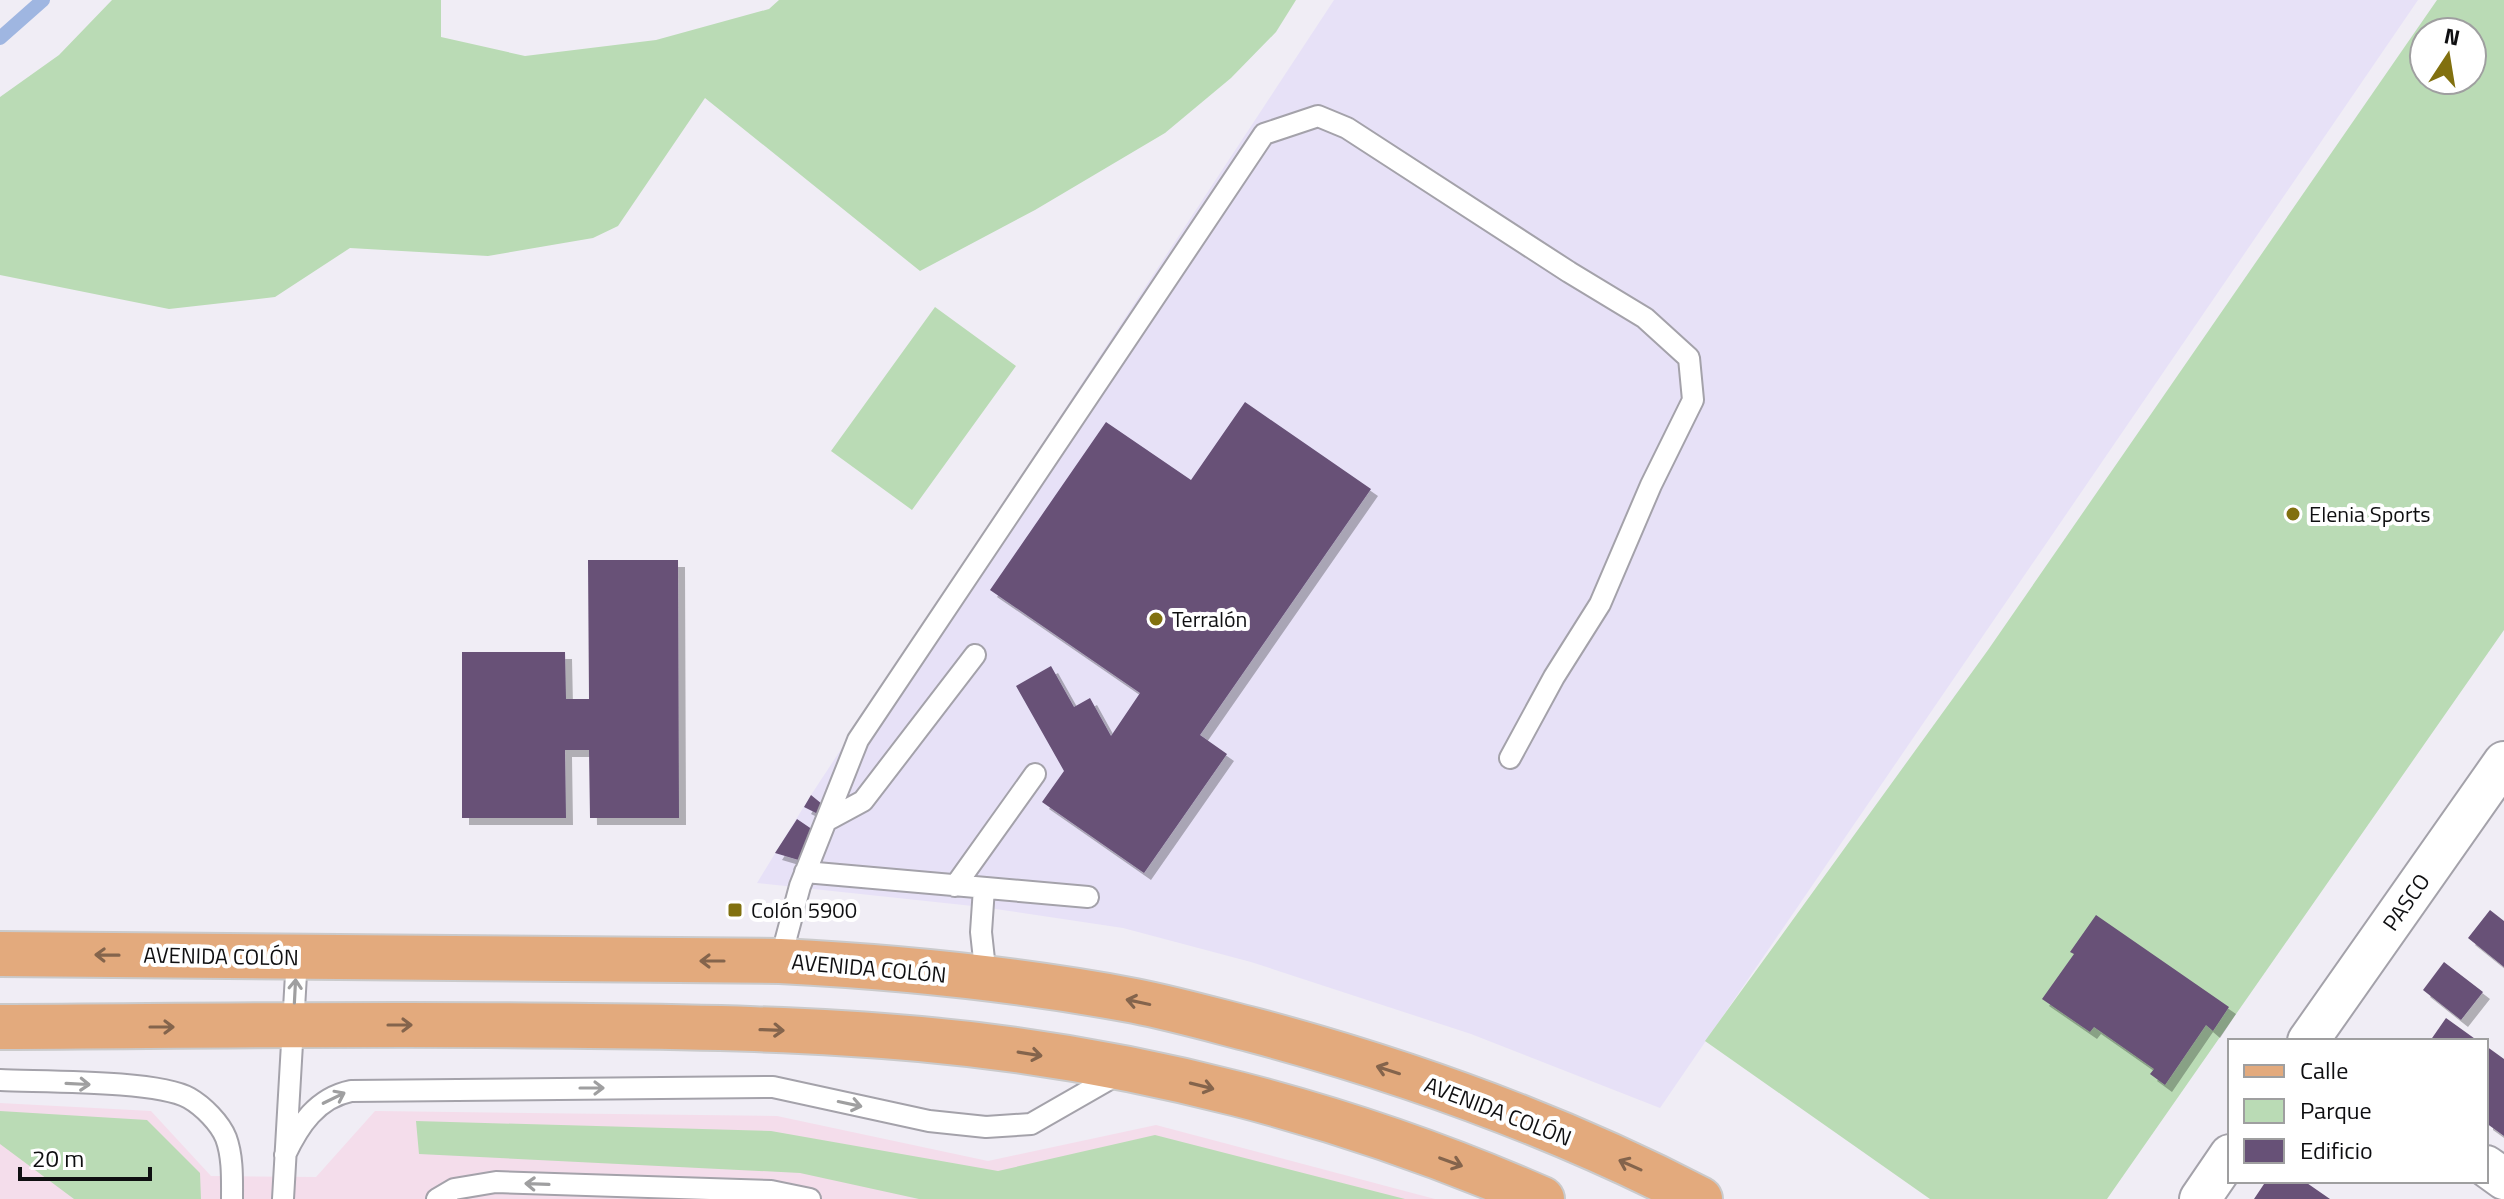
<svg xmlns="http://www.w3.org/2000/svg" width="2504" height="1199" font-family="'Titillium Web',sans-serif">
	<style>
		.commercial { fill: #f4ddeb }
		.industrial { fill: #e7e1f7 }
		.green { fill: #badbb5; fill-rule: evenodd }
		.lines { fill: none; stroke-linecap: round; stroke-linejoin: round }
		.stream { stroke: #9fb6e1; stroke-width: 14 }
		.building { fill: #675177; filter: url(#shadow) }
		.service-casing { stroke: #a4a2aa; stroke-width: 24 }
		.minor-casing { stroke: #a4a2aa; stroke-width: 44 }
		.primary-casing { stroke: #cacacb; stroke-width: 48 }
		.service { stroke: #fff; stroke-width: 20 }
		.minor { stroke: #fff; stroke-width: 40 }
		.primary { stroke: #e3aa7d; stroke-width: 44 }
		.oneway { stroke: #84644c }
		.oneway2 { stroke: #9f9fa0 }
		.poi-dot { fill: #81700f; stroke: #fff; stroke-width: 3 }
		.labels { text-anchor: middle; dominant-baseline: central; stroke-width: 8; stroke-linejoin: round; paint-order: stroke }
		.poi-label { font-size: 22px; fill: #0f0f11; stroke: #fff; text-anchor: start }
		.street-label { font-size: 22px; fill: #0f0f11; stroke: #fff }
	</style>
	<defs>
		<filter id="shadow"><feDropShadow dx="7" dy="7" stdDeviation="0" flood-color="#0004"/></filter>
	</defs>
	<rect width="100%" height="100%" fill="#f0edf5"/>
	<path class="commercial" d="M 0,1103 L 151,1111 L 211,1176 L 316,1177 L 375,1111 L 777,1116 L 988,1161 L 1156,1125 L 1435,1199 L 0,1199 Z"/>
	<path class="industrial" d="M 1334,0 L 2418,0 L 1660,1108 L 1471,1034 L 1251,962 L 1123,928 L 982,907 L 757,883 L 811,795 Z"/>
	<path class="green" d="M 112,0 L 441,0 L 441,37 L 525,56 L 656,40 L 769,9 L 779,0 L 1296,0 L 1276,32 L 1231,78 L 1165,133 L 1035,210 L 920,271 L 705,98 L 618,226 L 593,238 L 488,256 L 350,248 L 275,297 L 169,309 L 0,275 L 0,97 L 59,55 Z
		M 2437,0 L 2504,0 L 2504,630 L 2107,1199 L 1930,1199 L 1705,1041 L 1988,650 ZM 2424,32 L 2472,32 L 2472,80 L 2424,80 Z
		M 935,307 L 1016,366 L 912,510 L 831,451 Z
		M 0,1111 L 147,1120 L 200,1173 L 201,1199 L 74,1199 L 0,1144 Z
		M 416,1121 L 771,1131 L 998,1171 L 1155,1135 L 1405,1199 L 919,1199 L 800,1173 L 419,1154 Z"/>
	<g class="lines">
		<path class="stream" d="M 0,38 L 43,0"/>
	</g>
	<path class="building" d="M 1245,402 L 1371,489 L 1200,735 L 1227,754 L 1144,873 L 1042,802 L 1064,771 L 1016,686 L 1051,666 L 1074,707 L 1090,698 L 1111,736 L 1140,693 L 990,590 L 1106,422 L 1191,480 Z
		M 588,560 L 678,560 L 679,818 L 590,818 L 589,750 L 565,750 L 566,818 L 462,818 L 462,652 L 565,652 L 566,699 L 589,699 Z
		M 811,795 L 822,804 L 818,814 L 804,807 Z
		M 797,819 L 819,834 L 802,861 L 775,853 Z
		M 2490,910 L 2504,921 L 2504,967 L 2468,938 Z
		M 2096,915 L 2229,1007 L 2213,1031 L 2206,1025 L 2165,1085 L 2150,1074 L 2154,1069 L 2094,1027 L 2090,1032 L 2042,999 L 2074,954 L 2070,952 Z
		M 2444,962 L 2483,992 L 2461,1020 L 2423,990 Z
		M 2446,1018 L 2478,1041 L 2430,1041 Z
		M 2486,1046 L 2504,1059 L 2504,1136 L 2486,1123 Z
		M 2266,1181 L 2304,1181 L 2330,1199 L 2254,1199 Z"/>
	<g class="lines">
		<defs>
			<path id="service" d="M 826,821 L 863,801 L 975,655
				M 805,872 L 1088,897
				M 955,886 L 1035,774
				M 984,888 L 981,932 L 986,978
				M 780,961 L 800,886 L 858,740 L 1264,134 L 1318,116 L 1347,128 L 1569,272 L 1645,318 L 1689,358 L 1693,400 L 1651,485 L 1600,604 L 1554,677 L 1510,758
				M 0,1080 C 41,1082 157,1080 189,1098 C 203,1106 220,1123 226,1138 C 233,1157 232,1180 232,1199
				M 285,1155 C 299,1125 317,1098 351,1091 L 773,1087 L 929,1121 L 986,1127 L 1031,1124 L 1120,1073
				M 283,1199 L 297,957
				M 437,1199 L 454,1189 L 496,1182 L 771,1191 L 810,1199"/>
			<path id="minor" d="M 2308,1041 L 2504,762
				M 2486,1166 L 2504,1179
				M 2200,1199 L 2230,1155"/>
			<path id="primary" d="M 0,954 L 780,961 C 899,967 1018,979 1135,1001 C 1175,1009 1214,1020 1253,1030 C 1407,1071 1559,1126 1700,1199
				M 0,1027 C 197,1026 393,1023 590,1026 C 700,1027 810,1029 920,1039 C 1133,1058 1346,1113 1542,1199"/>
		</defs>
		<use href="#service" class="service-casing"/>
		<use href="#minor" class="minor-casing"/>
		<use href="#primary" class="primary-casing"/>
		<use href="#service" class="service"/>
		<use href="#minor" class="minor"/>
		<use href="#primary" class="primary"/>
	</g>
	<defs><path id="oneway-shaft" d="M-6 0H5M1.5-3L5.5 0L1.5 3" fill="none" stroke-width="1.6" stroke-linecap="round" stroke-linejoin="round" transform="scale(2)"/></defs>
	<g class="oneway">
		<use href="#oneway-shaft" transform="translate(107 955) rotate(-179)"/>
		<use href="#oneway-shaft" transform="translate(712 961) rotate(-180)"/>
		<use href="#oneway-shaft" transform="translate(1138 1002) rotate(-168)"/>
		<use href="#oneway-shaft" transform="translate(400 1025)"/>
		<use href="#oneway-shaft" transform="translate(162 1027)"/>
		<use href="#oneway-shaft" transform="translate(772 1030) rotate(2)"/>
		<use href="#oneway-shaft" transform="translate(1030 1054) rotate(9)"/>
		<use href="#oneway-shaft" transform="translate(1388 1070) rotate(-162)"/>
		<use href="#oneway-shaft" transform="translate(1202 1086) rotate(14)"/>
		<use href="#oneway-shaft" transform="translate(1451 1162) rotate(20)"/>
		<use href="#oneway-shaft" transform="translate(1630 1165) rotate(-156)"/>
	</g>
	<g class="oneway2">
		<use href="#oneway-shaft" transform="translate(295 991) rotate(-87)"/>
		<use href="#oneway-shaft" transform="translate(78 1084) rotate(3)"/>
		<use href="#oneway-shaft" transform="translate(592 1088)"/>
		<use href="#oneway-shaft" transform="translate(334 1098) rotate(-26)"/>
		<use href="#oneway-shaft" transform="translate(850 1104) rotate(12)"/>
		<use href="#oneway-shaft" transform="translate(537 1184) rotate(-178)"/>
	</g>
	<g class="poi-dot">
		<circle cx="2293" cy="514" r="8"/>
		<circle cx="1156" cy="619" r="8"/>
		<rect x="727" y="902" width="16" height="16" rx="4"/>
	</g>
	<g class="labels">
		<g class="poi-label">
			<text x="2309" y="514">Elenia Sports</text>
			<text x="1172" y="619">Terralón</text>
			<text x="751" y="910">Colón 5900</text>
		</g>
		<g class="street-label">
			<text transform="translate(2406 902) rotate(-55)">PASCO</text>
			<text transform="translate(221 956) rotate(1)">AVENIDA COLÓN</text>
			<text transform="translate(869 968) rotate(5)">AVENIDA COLÓN</text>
			<text transform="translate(1498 1111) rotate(21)">AVENIDA COLÓN</text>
		</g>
	</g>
	<rect x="2228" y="1039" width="260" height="144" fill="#ffffff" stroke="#9f9fa0" stroke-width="2"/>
	<rect x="2244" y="1065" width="40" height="12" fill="#e3aa7d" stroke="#9f9fa0" stroke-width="2"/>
	<text x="2300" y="1079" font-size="24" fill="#0f0f11">Calle</text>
	<rect x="2244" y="1099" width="40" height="24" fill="#badbb5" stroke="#9f9fa0" stroke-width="2"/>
	<text x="2300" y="1119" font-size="24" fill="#0f0f11">Parque</text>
	<rect x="2244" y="1139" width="40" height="24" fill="#675177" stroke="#9f9fa0" stroke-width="2"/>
	<text x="2300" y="1159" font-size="24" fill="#0f0f11">Edificio</text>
	<g transform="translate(2448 56) rotate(12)"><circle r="38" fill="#ffffff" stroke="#9f9fa0" stroke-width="2"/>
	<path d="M0-6L14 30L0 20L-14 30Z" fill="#81700f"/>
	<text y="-12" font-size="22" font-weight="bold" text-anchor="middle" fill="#0f0f11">N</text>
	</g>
	<path d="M20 1167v12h130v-12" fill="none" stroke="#0f0f11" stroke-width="4"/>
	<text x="32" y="1167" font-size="24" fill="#0f0f11" stroke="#ffffff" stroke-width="6" paint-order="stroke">20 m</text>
</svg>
